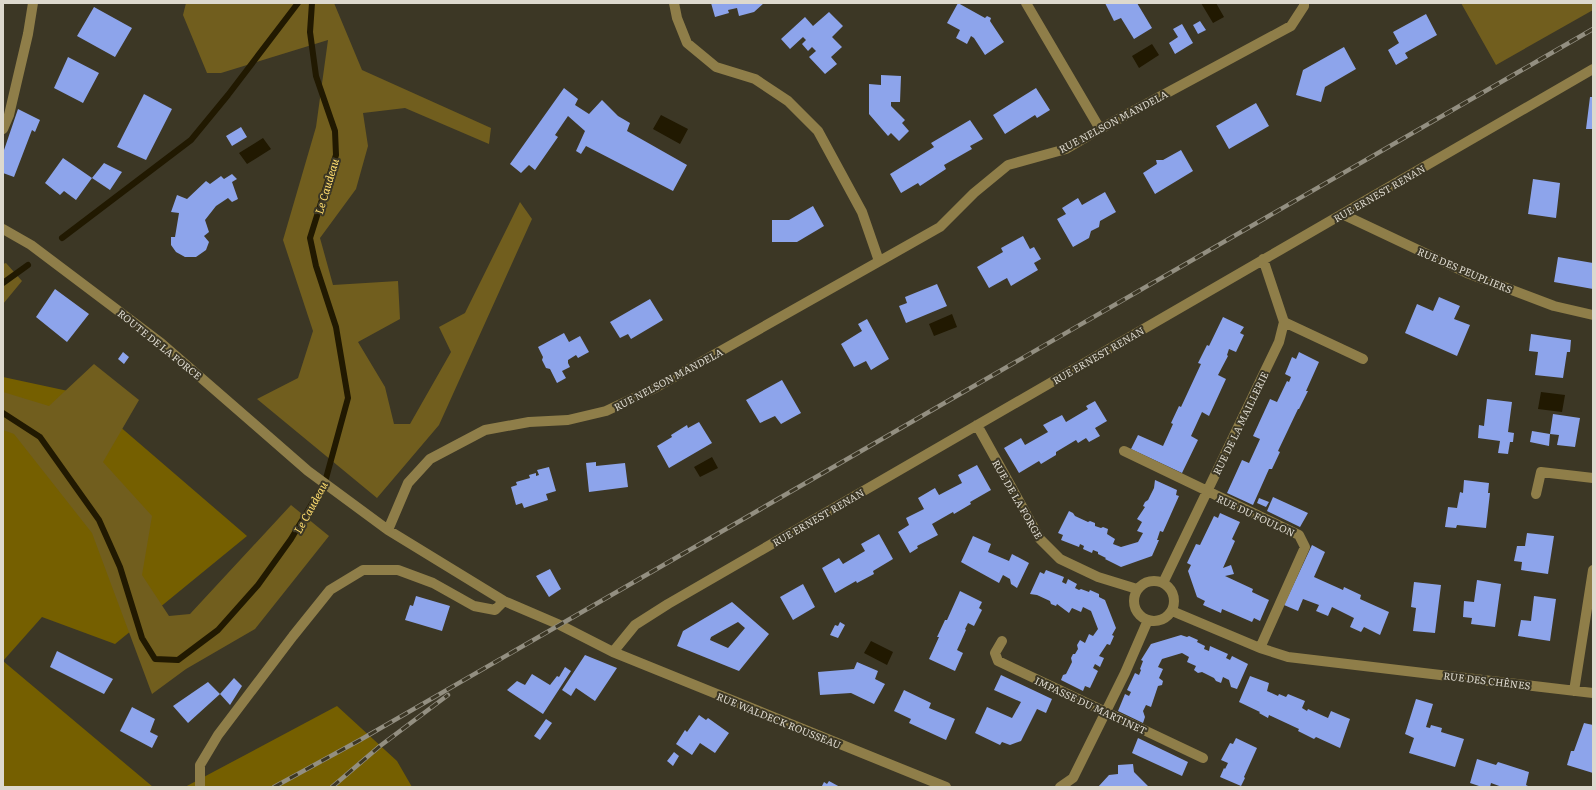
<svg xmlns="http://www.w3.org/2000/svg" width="1596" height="790" font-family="Literata,serif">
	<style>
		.green { fill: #755f00 }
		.forest { fill: #715e1e }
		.water { fill: #211901 }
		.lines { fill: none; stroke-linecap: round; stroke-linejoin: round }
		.stream { stroke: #211901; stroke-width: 6 }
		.building { fill: #8da4eb; fill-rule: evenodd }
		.minor { stroke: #8f7e49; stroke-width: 10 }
		.rail-casing { stroke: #938f81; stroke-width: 4.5 }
		.rail { stroke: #3c3725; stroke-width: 3; stroke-dasharray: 9; stroke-linecap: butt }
		.labels { text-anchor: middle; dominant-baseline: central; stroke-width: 4; stroke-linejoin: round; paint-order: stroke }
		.street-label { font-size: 10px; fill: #ddd9ce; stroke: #3c3725 }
		.water-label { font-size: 11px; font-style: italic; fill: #ffdd6d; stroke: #3c3725 }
	</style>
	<rect width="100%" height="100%" fill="#3c3725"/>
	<path class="green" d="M 3,377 L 82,394 L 247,536 L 115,644 L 42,617 L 3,661 L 153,787 L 3,787 Z
		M 337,706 L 397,761 L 412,787 L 185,787 Z"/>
	<path class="forest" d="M 186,3 L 334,3 L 362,70 L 491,128 L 489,144 L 405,108 L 363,113 L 368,146 L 356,189 L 320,238 L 333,285 L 398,281 L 400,319 L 358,342 L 385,387 L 394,424 L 410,424 L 451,352 L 439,327 L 465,313 L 520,202 L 532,219 L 439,425 L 377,498 L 257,399 L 298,378 L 313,331 L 283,240 L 316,127 L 328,40 L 221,73 L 207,73 L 183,15 Z
		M 1461,3 L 1593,3 L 1593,10 L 1496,65 Z
		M 6,263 L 22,281 L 3,304 L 3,264 Z
		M 94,364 L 139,400 L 103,462 L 152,516 L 142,575 L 169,616 L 190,614 L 291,505 L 329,536 L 255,629 L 186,669 L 152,694 L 92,533 L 14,434 L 3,430 L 3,392 L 49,406 Z"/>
	<path class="water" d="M 1201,3 L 1216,3 L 1224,17 L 1213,23 Z
		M 1152,44 L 1159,55 L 1139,68 L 1132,56 Z
		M 661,115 L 688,129 L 680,144 L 653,129 Z
		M 263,138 L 271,149 L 247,164 L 239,153 Z
		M 952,314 L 957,327 L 934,336 L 929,324 Z
		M 1541,392 L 1565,395 L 1562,412 L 1538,409 Z
		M 712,457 L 718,468 L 700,477 L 694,467 Z
		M 871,641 L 893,652 L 887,665 L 864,653 Z"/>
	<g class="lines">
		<path class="stream" d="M 62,238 L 191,140 L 228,95 L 298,3
			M 3,283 L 28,265
			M 3,413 L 40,437 L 99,520 L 120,567 L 142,638 L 155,659 L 178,660 L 218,630 L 258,585 L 291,539 L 325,482 L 348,398 L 336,327 L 316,266 L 310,238 L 336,155 L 335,131 L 316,76 L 310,32 L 312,3"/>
	</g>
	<path class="building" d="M 711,3 L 764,3 L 754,12 L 739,16 L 737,8 L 728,10 L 729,13 L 715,17 Z
		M 958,3 L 985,18 L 987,16 L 991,18 L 990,21 L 1004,42 L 985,55 L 974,38 L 971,36 L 967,44 L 956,38 L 960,30 L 947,23 Z
		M 1105,3 L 1137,3 L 1152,28 L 1134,39 L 1121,18 L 1114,21 Z
		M 94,7 L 132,28 L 115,57 L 77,36 Z
		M 829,12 L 843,26 L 832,37 L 842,47 L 831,57 L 837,64 L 825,74 L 809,57 L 816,51 L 812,47 L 808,51 L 802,44 L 806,40 L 803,37 L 790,49 L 781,39 L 805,17 L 813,26 Z
		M 1426,14 L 1437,35 L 1405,53 L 1408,58 L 1396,65 L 1388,50 L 1399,43 L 1393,32 Z
		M 1200,21 L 1206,30 L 1198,34 L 1193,25 Z
		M 1182,24 L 1193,43 L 1175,54 L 1169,43 L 1178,37 L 1173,29 Z
		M 1344,47 L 1356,69 L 1325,87 L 1321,102 L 1296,95 L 1303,70 Z
		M 68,57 L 99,73 L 83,103 L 54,88 Z
		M 881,75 L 901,76 L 900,102 L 891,102 L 891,106 L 905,120 L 902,123 L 909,131 L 899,141 L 891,133 L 888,136 L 869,114 L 869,84 L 881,85 Z
		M 564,88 L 578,99 L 575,105 L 589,114 L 602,100 L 618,116 L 630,123 L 627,131 L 687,165 L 673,191 L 586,146 L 581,154 L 576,151 L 585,131 L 568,116 L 555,135 L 558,137 L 535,170 L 529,165 L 521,173 L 510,164 Z
		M 1036,88 L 1050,110 L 1037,118 L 1035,115 L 1005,134 L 993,115 Z
		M 144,94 L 172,109 L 146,160 L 117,147 Z
		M 1590,97 L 1593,97 L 1593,129 L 1586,129 Z
		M 1256,103 L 1269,126 L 1229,149 L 1216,126 Z
		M 18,109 L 40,120 L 35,132 L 32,130 L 14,177 L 3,173 L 3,153 Z
		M 970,120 L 983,139 L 970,146 L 972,149 L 944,165 L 946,169 L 920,186 L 918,183 L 901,193 L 890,174 L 934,147 L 931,143 Z
		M 241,127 L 247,137 L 232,146 L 226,136 Z
		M 1181,150 L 1193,171 L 1155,194 L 1143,173 L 1157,164 L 1156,160 L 1163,160 Z
		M 63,158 L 92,178 L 76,200 L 64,191 L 60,195 L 45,183 Z
		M 104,163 L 122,172 L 110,190 L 92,178 Z
		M 232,174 L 237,179 L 232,182 L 238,199 L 232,202 L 228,198 L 216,206 L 205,220 L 209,232 L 204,236 L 209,242 L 206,250 L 196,257 L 185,257 L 176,252 L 171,245 L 171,237 L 175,237 L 179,213 L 171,212 L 177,195 L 187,199 L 206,181 L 210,184 L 221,176 L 224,179 Z
		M 1533,179 L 1560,183 L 1556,218 L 1528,214 Z
		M 1105,192 L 1116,212 L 1100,221 L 1099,227 L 1091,231 L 1089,238 L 1073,247 L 1057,219 L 1066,214 L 1062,208 L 1078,198 L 1082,205 Z
		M 813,206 L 824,226 L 797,242 L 772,242 L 772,220 L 789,220 Z
		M 1023,236 L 1030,249 L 1034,247 L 1041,259 L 1034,263 L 1038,270 L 1011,286 L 1007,278 L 989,288 L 977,267 L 1003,252 L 1001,248 Z
		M 1558,257 L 1593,263 L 1593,289 L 1554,282 Z
		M 937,284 L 947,306 L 906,323 L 899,306 L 907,303 L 905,297 Z
		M 55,289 L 89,314 L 67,342 L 36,317 Z
		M 1439,297 L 1460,306 L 1454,319 L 1470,325 L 1457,356 L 1405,333 L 1417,304 L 1433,311 Z
		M 650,299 L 663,320 L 631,339 L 628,334 L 620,338 L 610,322 Z
		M 1223,317 L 1244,327 L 1240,333 L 1244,335 L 1236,352 L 1229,349 L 1227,355 L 1228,356 L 1218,375 L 1226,379 L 1209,416 L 1202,412 L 1191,436 L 1198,440 L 1182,473 L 1131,449 L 1138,435 L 1163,446 L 1173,424 L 1171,423 L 1179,406 L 1181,407 L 1201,364 L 1198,363 L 1207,345 L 1209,346 Z
		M 867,319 L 889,359 L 871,370 L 866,361 L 854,367 L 841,344 L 862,331 L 858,324 Z
		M 564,333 L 569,342 L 580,336 L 589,352 L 578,358 L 576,355 L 568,360 L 568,363 L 570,367 L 562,371 L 566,378 L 557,383 L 550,369 L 546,368 L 542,360 L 543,357 L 538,347 Z
		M 1531,334 L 1571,340 L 1570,352 L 1567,352 L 1563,378 L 1535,375 L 1538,352 L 1529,351 Z
		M 123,352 L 129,357 L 124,364 L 118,359 Z
		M 1299,352 L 1319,362 L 1306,391 L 1308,391 L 1299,409 L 1298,409 L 1278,451 L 1280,452 L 1272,469 L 1269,469 L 1253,505 L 1227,493 L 1242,460 L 1249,463 L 1260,439 L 1253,436 L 1270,399 L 1277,402 L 1287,381 L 1289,382 L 1291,377 L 1285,374 L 1292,357 L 1296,359 Z
		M 782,380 L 801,413 L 781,424 L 775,416 L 760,423 L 746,400 Z
		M 1487,399 L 1512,402 L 1508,432 L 1514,433 L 1513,442 L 1510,442 L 1508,454 L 1498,453 L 1500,441 L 1478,438 L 1479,425 L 1484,426 Z
		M 1095,401 L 1107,421 L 1095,428 L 1100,436 L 1089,442 L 1086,438 L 1078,443 L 1076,440 L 1056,452 L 1056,455 L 1041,464 L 1039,461 L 1019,473 L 1004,448 L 1021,438 L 1025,445 L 1048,432 L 1043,425 L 1062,415 L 1066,422 L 1088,409 L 1086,406 Z
		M 1553,414 L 1580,418 L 1575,447 L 1557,445 L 1559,435 L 1550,434 Z
		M 699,422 L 712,443 L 669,468 L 657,446 L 672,437 L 671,435 L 687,425 L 688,428 Z
		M 1532,431 L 1550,434 L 1549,446 L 1530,442 Z
		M 596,462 L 596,466 L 625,463 L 628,487 L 589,492 L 586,463 Z
		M 977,465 L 991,490 L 970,502 L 971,504 L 954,514 L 953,512 L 932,524 L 938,535 L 917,546 L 918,548 L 910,553 L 898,532 L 909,525 L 906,518 L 924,509 L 918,498 L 935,488 L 939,495 L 962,483 L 958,475 Z
		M 549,467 L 556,491 L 546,494 L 548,500 L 524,508 L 522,503 L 516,505 L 511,487 L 517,485 L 516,482 L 530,478 L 529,475 L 536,473 L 536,476 L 539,475 L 537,470 Z
		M 1155,480 L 1177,490 L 1176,495 L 1179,496 L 1163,532 L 1160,531 L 1157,540 L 1159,540 L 1152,556 L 1121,567 L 1105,559 L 1106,558 L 1098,554 L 1098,552 L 1093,550 L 1092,553 L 1083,549 L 1084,546 L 1080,544 L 1079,547 L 1061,540 L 1063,535 L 1058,533 L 1069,511 L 1073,513 L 1075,516 L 1088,522 L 1090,521 L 1095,523 L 1095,526 L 1101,528 L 1103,527 L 1108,529 L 1107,534 L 1115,539 L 1113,544 L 1121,547 L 1138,542 L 1143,533 L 1137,531 L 1142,522 L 1137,519 L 1145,507 L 1143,506 L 1145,502 L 1148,500 L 1154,488 Z
		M 1464,480 L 1489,483 L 1488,493 L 1490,493 L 1486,528 L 1457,525 L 1456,528 L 1445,527 L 1448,507 L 1457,508 L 1460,492 L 1463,493 Z
		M 1273,497 L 1308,513 L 1300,527 L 1267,511 Z
		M 1259,498 L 1269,502 L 1266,507 L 1257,503 Z
		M 1220,513 L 1240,522 L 1232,539 L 1235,541 L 1223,568 L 1231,565 L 1234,574 L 1225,576 L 1253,589 L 1252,592 L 1269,600 L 1260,621 L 1254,618 L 1252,622 L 1222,609 L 1221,613 L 1203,605 L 1205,601 L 1197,597 L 1188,571 L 1191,565 L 1187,563 L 1196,544 L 1200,545 L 1214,516 L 1218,518 Z
		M 1527,533 L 1554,536 L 1548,574 L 1521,570 L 1522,562 L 1514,561 L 1517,546 L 1525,546 Z
		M 879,534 L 893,559 L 873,571 L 874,574 L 857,583 L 856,581 L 835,593 L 822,568 L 839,558 L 843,564 L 865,551 L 861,544 Z
		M 973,536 L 991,544 L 988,552 L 1009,561 L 1012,554 L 1029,563 L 1017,588 L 1011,584 L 1010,579 L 1003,575 L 999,583 L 961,562 Z
		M 1312,545 L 1325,552 L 1314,577 L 1343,590 L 1344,587 L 1361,595 L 1360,599 L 1389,612 L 1380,635 L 1364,627 L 1361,632 L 1350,627 L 1354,618 L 1332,607 L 1328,616 L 1316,611 L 1319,605 L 1303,599 L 1298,611 L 1284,605 Z
		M 550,569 L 561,589 L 549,597 L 536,576 Z
		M 1046,570 L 1064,577 L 1062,582 L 1066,584 L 1068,579 L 1077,584 L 1075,588 L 1079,590 L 1081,589 L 1089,592 L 1090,590 L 1099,594 L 1099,597 L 1105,600 L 1116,628 L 1112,635 L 1114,636 L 1110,645 L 1107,644 L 1099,656 L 1104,658 L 1100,667 L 1095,664 L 1093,668 L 1098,671 L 1090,688 L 1085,686 L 1083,691 L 1061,680 L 1063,675 L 1066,674 L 1072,662 L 1071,658 L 1073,654 L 1075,654 L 1078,649 L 1077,645 L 1080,640 L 1085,643 L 1089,634 L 1093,636 L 1098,629 L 1091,611 L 1083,607 L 1081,612 L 1072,608 L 1069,613 L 1057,604 L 1056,606 L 1051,604 L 1050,601 L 1037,595 L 1030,594 L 1040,572 L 1044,574 Z
		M 1477,580 L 1501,584 L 1495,627 L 1471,624 L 1472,618 L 1463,617 L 1464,601 L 1474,602 Z
		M 1414,582 L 1441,585 L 1435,633 L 1413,631 L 1416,608 L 1411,607 Z
		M 803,584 L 815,607 L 793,620 L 780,597 Z
		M 960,591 L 982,602 L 979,608 L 982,610 L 974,626 L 968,623 L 965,629 L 966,630 L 957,650 L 963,653 L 955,671 L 929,659 L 939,637 L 937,637 L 945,620 L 947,620 Z
		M 416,596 L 450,606 L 442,631 L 405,620 L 410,605 L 413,606 Z
		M 1534,596 L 1556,599 L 1550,641 L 1518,636 L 1521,620 L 1531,621 Z
		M 732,602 L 769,634 L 739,671 L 677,646 L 683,631 ZM 738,622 L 745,628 L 728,648 L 710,640 L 711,637 Z
		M 840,622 L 845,625 L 838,638 L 830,635 L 835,625 L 838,626 Z
		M 1181,635 L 1187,637 L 1189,636 L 1198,640 L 1197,642 L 1205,646 L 1204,649 L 1209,651 L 1210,646 L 1228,654 L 1226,658 L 1230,660 L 1232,656 L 1248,664 L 1237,689 L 1231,687 L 1229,680 L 1223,677 L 1221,683 L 1216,681 L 1214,678 L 1202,672 L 1198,673 L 1194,670 L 1196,666 L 1187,662 L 1189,657 L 1182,653 L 1162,659 L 1158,667 L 1163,669 L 1159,678 L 1163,681 L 1162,685 L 1158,686 L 1151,707 L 1146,705 L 1143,711 L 1145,717 L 1143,723 L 1118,711 L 1125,694 L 1129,696 L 1131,692 L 1127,690 L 1135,673 L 1139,675 L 1141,670 L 1140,669 L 1143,661 L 1141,660 L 1151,644 Z
		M 57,651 L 113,679 L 104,694 L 50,667 Z
		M 585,655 L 617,668 L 595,701 L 576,688 L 571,696 L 562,690 Z
		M 857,662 L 878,671 L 875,679 L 885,684 L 874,704 L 851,693 L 820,695 L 818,672 L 854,669 Z
		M 565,667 L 571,671 L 543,714 L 507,690 L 517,681 L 525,685 L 532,674 L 550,685 L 557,676 L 559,677 Z
		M 1001,675 L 1052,699 L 1046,713 L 1037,709 L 1021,741 L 1010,745 L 1002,742 L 1000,745 L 975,733 L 987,707 L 1012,718 L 1021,702 L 994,690 Z
		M 1250,676 L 1269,683 L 1267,691 L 1278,696 L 1279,694 L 1286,697 L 1288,694 L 1305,701 L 1302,708 L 1307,711 L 1308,709 L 1328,718 L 1331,711 L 1350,719 L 1340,748 L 1316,737 L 1314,739 L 1298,731 L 1299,729 L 1269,715 L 1268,718 L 1259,713 L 1260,712 L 1239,702 Z
		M 234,678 L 242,686 L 230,705 L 220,694 Z
		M 208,682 L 220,694 L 188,723 L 173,706 Z
		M 904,690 L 931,703 L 929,708 L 955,719 L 946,740 L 909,723 L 911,719 L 894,711 Z
		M 1416,699 L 1433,704 L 1426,727 L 1430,728 L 1431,725 L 1442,728 L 1441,732 L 1464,739 L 1455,767 L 1409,753 L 1414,738 L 1405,734 Z
		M 132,707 L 155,719 L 150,732 L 158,736 L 152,748 L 120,731 Z
		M 699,715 L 706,720 L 708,718 L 729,733 L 715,753 L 700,743 L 692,755 L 676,744 L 685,730 L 687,732 Z
		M 546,719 L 552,723 L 540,740 L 534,736 Z
		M 1584,723 L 1593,725 L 1593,773 L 1567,765 L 1571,751 L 1574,751 Z
		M 1138,738 L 1188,762 L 1182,776 L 1132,753 Z
		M 1236,738 L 1257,748 L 1244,777 L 1245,778 L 1241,786 L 1220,777 L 1224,768 L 1225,769 L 1228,763 L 1221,760 L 1230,743 L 1233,744 Z
		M 674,752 L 679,756 L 673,766 L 667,761 Z
		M 1477,759 L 1496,765 L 1498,762 L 1529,772 L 1526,785 L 1530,787 L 1502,787 L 1491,783 L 1490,787 L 1482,787 L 1470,783 Z
		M 1133,764 L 1134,772 L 1149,787 L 1098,787 L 1109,775 L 1118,774 L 1118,765 Z
		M 829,781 L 840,787 L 822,786 L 824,782 L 827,784 Z"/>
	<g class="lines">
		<path class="minor" d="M 674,3 L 677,18 L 687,43 L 716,67 L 755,79 L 788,101 L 818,131 L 862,212 L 879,261
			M 1026,3 L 1100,129
			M 3,129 L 9,115 L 28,34 L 33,3
			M 1342,214 L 1467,273 L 1554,306 L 1593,315
			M 3,229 L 31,245 L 161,343 L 308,471 L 388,530 L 504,601 L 560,625 L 613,652 L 946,787
			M 1284,322 L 1363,359
			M 977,425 L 1040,539 L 1060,559 L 1098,577 L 1137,589
			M 1124,451 L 1299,535 L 1305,547 L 1260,648
			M 1536,494 L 1541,472 L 1593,478
			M 388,530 L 408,483 L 430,459 L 485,430 L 529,422 L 568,420 L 606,411 L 655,388 L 940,227 L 974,193 L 1008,165 L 1066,149 L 1100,129 L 1291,26 L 1304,6 L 1304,3
			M1134 601a20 20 0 1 1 40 0a20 20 0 1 1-40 0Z
			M 1163,583 L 1279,342 L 1284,322 L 1263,259
			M 1172,611 L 1260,648 L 1288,657 L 1593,693
			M 1002,641 L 995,653 L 998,661 L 1203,758
			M 613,652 L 635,625 L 668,604 L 1593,69
			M 1574,691 L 1593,570
			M 200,787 L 200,765 L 218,735 L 293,636 L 330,590 L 363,570 L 398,570 L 433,583 L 474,606 L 495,610 L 504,601
			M 1060,787 L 1073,778 L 1125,673 L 1148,620"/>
		<defs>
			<path id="rail" d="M 274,787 L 360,740 L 1593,29
				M 332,787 L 380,746 L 448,695"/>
		</defs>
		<use href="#rail" class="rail-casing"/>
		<use href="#rail" class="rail"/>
	</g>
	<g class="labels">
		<g class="street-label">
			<text transform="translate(1113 121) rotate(-28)">RUE NELSON MANDELA</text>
			<text transform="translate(1379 193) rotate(-30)">RUE ERNEST RENAN</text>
			<text transform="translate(1465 270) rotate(23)">RUE DES PEUPLIERS</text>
			<text transform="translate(160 344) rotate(39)">ROUTE DE LA FORCE</text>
			<text transform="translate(1098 355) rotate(-30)">RUE ERNEST RENAN</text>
			<text transform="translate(668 379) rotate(-28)">RUE NELSON MANDELA</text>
			<text transform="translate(1240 423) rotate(-64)">RUE DE LA MAILLERIE</text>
			<text transform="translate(1018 499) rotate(60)">RUE DE LA FORGE</text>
			<text transform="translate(1256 515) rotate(25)">RUE DU FOULON</text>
			<text transform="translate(818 517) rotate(-30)">RUE ERNEST RENAN</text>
			<text transform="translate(1487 680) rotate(7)">RUE DES CHÊNES</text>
			<text transform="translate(1091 705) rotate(25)">IMPASSE DU MARTINET</text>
			<text transform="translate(779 720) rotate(22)">RUE WALDECK ROUSSEAU</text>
		</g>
		<g class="water-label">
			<text transform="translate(326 186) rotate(-73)">Le Caudeau</text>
			<text transform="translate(310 507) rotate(-61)">Le Caudeau</text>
		</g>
	</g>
	<rect width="1596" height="790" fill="none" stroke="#ddd9ce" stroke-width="8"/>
</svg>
